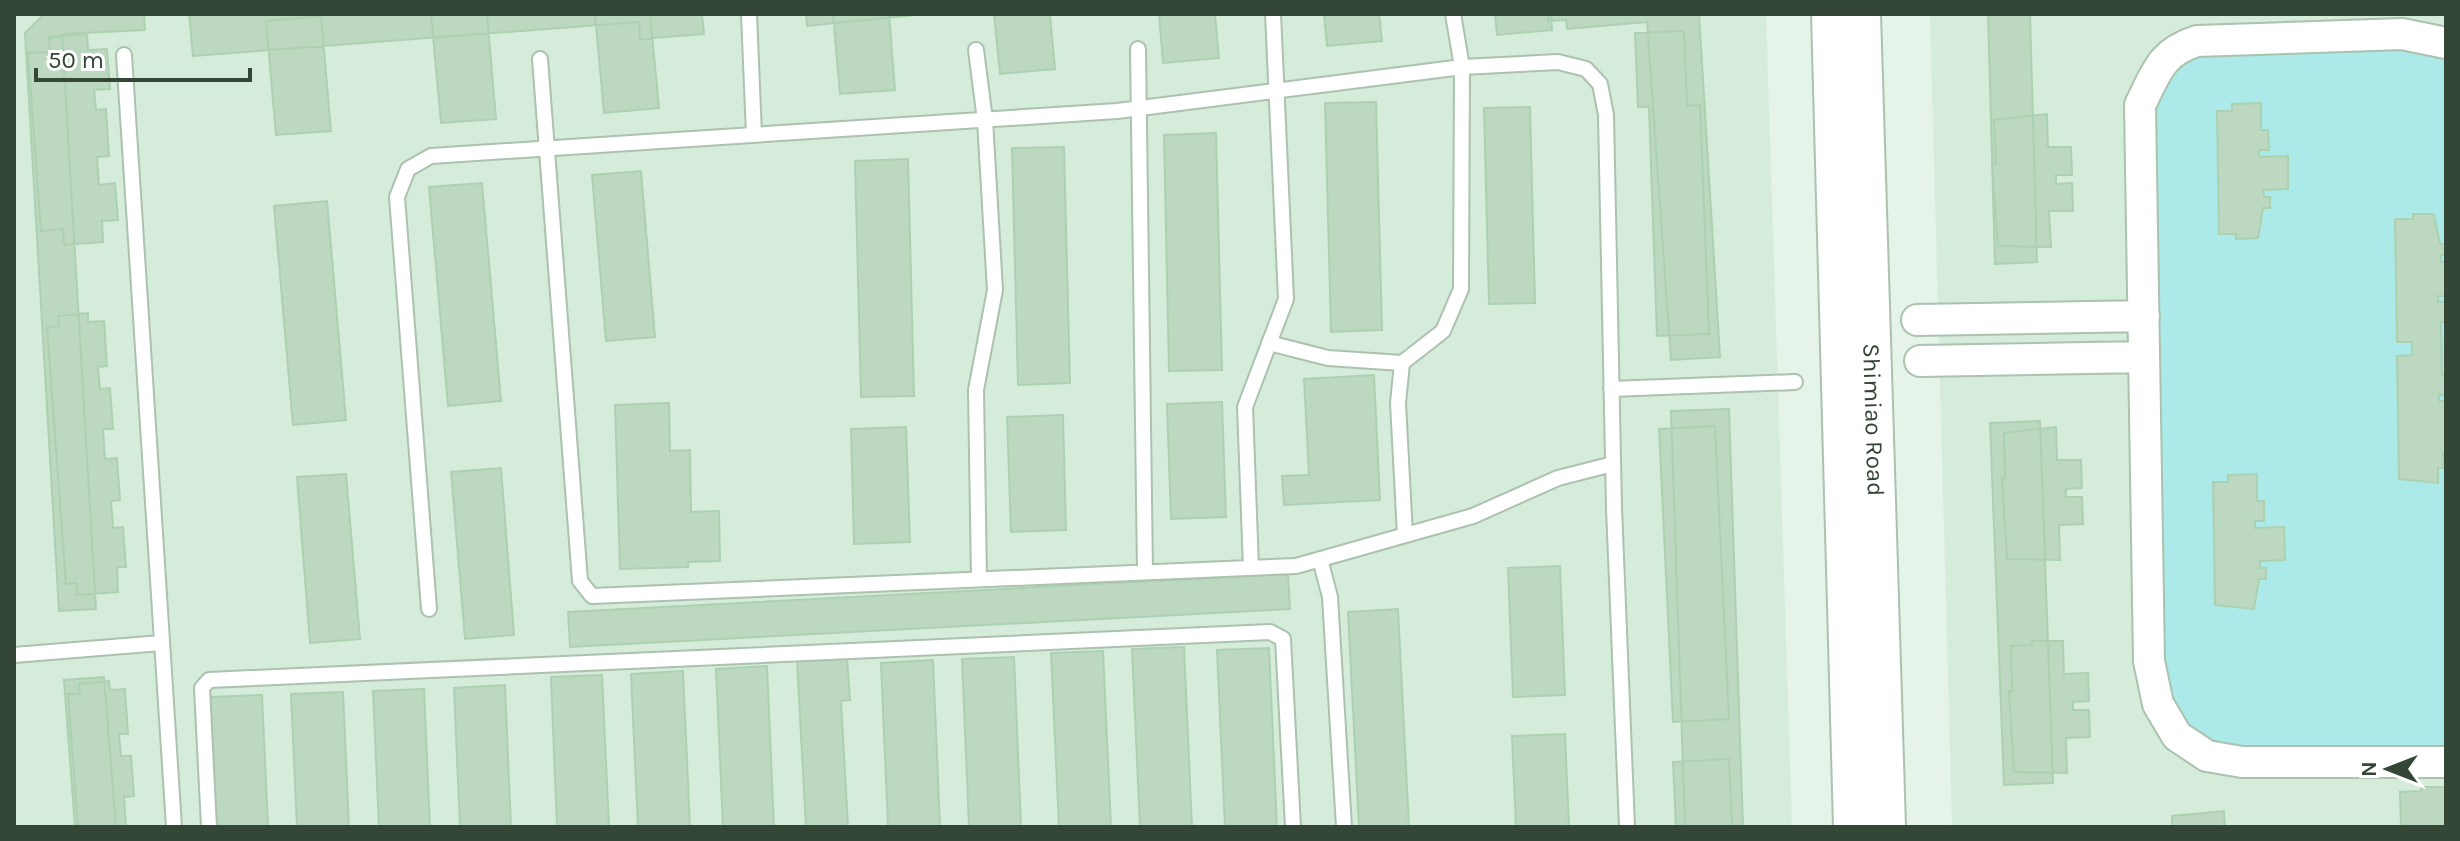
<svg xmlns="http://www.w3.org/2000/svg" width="2460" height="841" font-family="Karla,sans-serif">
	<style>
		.residential { fill: #d6ecdb }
		.green { fill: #abeae8 }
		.building { fill: #bcd8c0; stroke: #acd1b1; stroke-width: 2 }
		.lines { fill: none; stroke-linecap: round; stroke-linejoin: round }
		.service-casing { stroke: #aac2ae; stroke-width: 18 }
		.minor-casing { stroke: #aac2ae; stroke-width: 34 }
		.tertiary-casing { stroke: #aac2ae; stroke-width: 42 }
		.service { stroke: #fff; stroke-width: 14 }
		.minor { stroke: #fff; stroke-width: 30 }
		.tertiary { stroke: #fff; stroke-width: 38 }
		.labels { text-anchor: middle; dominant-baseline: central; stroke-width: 8; stroke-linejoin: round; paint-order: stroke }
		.street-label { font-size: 24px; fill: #344636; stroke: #fff }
	</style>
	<rect width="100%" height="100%" fill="#e5f3e8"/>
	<path class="residential" d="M 14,14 L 1766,14 L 1792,827 L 14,827 Z
		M 1930,14 L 2446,14 L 2446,827 L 1952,827 Z"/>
	<path class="green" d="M 2401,45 L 2446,53 L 2446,754 L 2240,756 L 2181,730 L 2155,664 L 2149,110 L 2175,57 Z"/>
	<path class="building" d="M 44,14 L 144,14 L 145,30 L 62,34 L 96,609 L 59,611 L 25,33 Z
		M 189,14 L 702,14 L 704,34 L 640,39 L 639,22 L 193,56 Z
		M 431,14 L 487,14 L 496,119 L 441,123 Z
		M 595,14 L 650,14 L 659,108 L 604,113 Z
		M 806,14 L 925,14 L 807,26 Z
		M 833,14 L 889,14 L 895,90 L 840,94 Z
		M 994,14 L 1050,14 L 1055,69 L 1000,74 Z
		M 1159,14 L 1215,14 L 1219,58 L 1163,63 Z
		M 1324,14 L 1379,14 L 1382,41 L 1327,46 Z
		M 1495,14 L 1551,14 L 1552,30 L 1497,35 Z
		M 1548,14 L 1699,14 L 1720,357 L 1671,360 L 1647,22 L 1567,29 L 1566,20 L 1548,21 Z
		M 1988,14 L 2030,14 L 2037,262 L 1995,264 Z
		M 321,16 L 331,131 L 276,135 L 266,21 Z
		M 1684,31 L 1687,106 L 1700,105 L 1709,334 L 1657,336 L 1649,107 L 1638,107 L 1635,33 Z
		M 87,34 L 88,50 L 107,49 L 110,89 L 94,90 L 96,110 L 106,109 L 109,156 L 97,157 L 99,185 L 115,183 L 118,220 L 102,221 L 103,242 L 64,245 L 63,229 L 41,231 L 28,53 L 50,52 L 49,37 Z
		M 1376,102 L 1382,330 L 1331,332 L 1325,103 Z
		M 2261,103 L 2261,130 L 2268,130 L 2269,150 L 2259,150 L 2259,157 L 2288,156 L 2288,189 L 2263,190 L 2264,197 L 2270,197 L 2270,208 L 2263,208 L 2258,238 L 2236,239 L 2236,234 L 2219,234 L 2217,111 L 2232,111 L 2232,104 Z
		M 1530,107 L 1535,303 L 1489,304 L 1484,108 Z
		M 2047,114 L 2048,147 L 2071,147 L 2072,175 L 2056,175 L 2056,184 L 2072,183 L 2073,211 L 2049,211 L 2051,247 L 1998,246 L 1992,165 L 1996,164 L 1994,120 Z
		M 1216,133 L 1222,370 L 1169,371 L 1164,135 Z
		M 1064,147 L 1070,383 L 1018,385 L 1012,148 Z
		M 908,159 L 914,396 L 861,397 L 855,161 Z
		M 641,171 L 655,337 L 606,341 L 592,175 Z
		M 482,183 L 501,401 L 448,406 L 429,187 Z
		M 327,201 L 346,420 L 293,425 L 274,206 Z
		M 2413,214 L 2434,214 L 2440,244 L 2446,244 L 2446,255 L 2441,255 L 2441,262 L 2446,262 L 2446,296 L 2438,296 L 2438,302 L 2446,302 L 2446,322 L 2441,322 L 2442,375 L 2446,375 L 2446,395 L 2439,395 L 2439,401 L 2446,401 L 2446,453 L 2443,453 L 2444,468 L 2438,468 L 2438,483 L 2399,479 L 2397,356 L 2412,355 L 2412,342 L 2397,342 L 2395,219 L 2413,219 Z
		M 88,313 L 88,322 L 104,321 L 107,366 L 98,367 L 100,389 L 110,388 L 113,429 L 103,429 L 105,459 L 117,458 L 120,500 L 111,501 L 113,528 L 123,527 L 126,567 L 117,567 L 118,592 L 77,595 L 77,583 L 66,584 L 47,327 L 59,326 L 58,316 Z
		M 1374,375 L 1380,500 L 1284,505 L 1282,476 L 1309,475 L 1304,379 Z
		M 1222,402 L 1226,517 L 1171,519 L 1167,404 Z
		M 669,403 L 670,451 L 690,450 L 691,512 L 719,511 L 720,561 L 688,562 L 688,567 L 620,569 L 615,405 Z
		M 1729,409 L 1743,827 L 1685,827 L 1671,411 Z
		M 1063,415 L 1066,530 L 1011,532 L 1007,417 Z
		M 2040,421 L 2053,783 L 2004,785 L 1990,423 Z
		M 1715,426 L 1729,719 L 1673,722 L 1659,429 Z
		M 906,427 L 910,542 L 854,544 L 851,429 Z
		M 2056,427 L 2057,460 L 2081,460 L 2082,488 L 2066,489 L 2066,497 L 2082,497 L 2083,524 L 2059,525 L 2060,560 L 2007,559 L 2002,478 L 2005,478 L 2004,433 Z
		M 501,468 L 514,635 L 465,639 L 451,472 Z
		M 346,474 L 360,639 L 310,643 L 297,477 Z
		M 2257,474 L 2257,501 L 2264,501 L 2264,521 L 2255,521 L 2255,528 L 2284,527 L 2285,560 L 2260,561 L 2260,568 L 2266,568 L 2266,579 L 2259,579 L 2254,609 L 2215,605 L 2213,482 L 2228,482 L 2228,475 Z
		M 1560,566 L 1565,695 L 1513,697 L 1508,568 Z
		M 1288,574 L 1290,609 L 570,647 L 568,612 Z
		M 1398,609 L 1409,827 L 1359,827 L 1348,612 Z
		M 2032,641 L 2063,641 L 2064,674 L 2088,673 L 2089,701 L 2073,702 L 2073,710 L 2089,710 L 2090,737 L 2066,738 L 2067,773 L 2014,772 L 2009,691 L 2012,691 L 2011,646 L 2032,645 Z
		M 1184,647 L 1192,827 L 1140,827 L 1132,649 Z
		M 1269,648 L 1277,827 L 1225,827 L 1217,650 Z
		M 1103,651 L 1111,827 L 1059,827 L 1051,653 Z
		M 1014,657 L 1021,827 L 969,827 L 962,659 Z
		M 847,658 L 850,700 L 841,701 L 848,827 L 806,827 L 797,661 Z
		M 933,660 L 940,827 L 888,827 L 881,663 Z
		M 767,666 L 774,827 L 723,827 L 716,669 Z
		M 683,671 L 690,827 L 638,827 L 631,674 Z
		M 602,675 L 609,827 L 557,827 L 551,677 Z
		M 104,677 L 116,827 L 75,827 L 64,680 Z
		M 109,681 L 110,690 L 125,689 L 128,734 L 119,734 L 121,756 L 131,756 L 134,796 L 124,797 L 126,827 L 138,827 L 78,827 L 68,694 L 80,694 L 79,684 Z
		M 505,685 L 511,827 L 460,827 L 454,688 Z
		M 424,689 L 430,827 L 379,827 L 373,691 Z
		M 343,692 L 349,827 L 297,827 L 291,694 Z
		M 262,695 L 268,827 L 216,827 L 210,697 Z
		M 1565,734 L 1569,827 L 1516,827 L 1512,736 Z
		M 1729,759 L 1732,827 L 1676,827 L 1673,762 Z
		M 2421,787 L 2446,787 L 2446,827 L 2401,827 L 2400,792 L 2421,791 Z
		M 2224,811 L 2225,827 L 2172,827 L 2172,816 Z"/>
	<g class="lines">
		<defs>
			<path id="service" d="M 749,14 L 754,135
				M 1138,49 L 1145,572
				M 976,50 L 985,120 L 995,290 L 976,390 L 979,579
				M 124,55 L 174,827
				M 540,59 L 580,581 L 592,596 L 1296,566 L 1473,516 L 1558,478 L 1613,464
				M 1269,343 L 1328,358 L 1402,363 L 1443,331 L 1461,289 L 1462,67 L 1453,14
				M 1402,363 L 1398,403 L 1405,535
				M 1611,389 L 1795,382
				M 1320,559 L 1330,597 L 1344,827
				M 1251,568 L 1245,407 L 1286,299 L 1273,14
				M 429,609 L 397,197 L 408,169 L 431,156 L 1117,111 L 1462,67 L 1558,62 L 1586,69 L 1600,84 L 1606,115 L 1614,508 L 1627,827
				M 14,655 L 161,643
				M 209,827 L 202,688 L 209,680 L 1270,632 L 1283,639 L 1293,827"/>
			<path id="minor" d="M 2446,43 L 2402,34 L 2197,41 C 2161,52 2156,73 2140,105 L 2149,661 L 2158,704 L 2177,736 L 2207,756 L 2242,762 L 2446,762
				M 1917,320 L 2144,316
				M 1920,361 L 2144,357"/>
			<g id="tertiary">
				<path d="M 1831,14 L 1853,827"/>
				<path id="s1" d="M 1861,14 L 1886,827"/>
			</g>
		</defs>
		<use href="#service" class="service-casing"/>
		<use href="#minor" class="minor-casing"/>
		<use href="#tertiary" class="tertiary-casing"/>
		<use href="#service" class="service"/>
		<use href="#minor" class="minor"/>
		<use href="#tertiary" class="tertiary"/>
	</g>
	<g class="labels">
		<g class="street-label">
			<text stroke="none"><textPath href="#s1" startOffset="406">Shimiao Road</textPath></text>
		</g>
	</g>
	<rect width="2460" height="841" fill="none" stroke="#344636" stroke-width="32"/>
	<g transform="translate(2388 769) rotate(270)" stroke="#ffffff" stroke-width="6" paint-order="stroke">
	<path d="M0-6L14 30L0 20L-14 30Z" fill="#344636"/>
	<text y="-12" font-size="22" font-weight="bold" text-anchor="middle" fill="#344636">N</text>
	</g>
	<path d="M36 68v12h214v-12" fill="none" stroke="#344636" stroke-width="4"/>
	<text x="48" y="68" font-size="24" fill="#344636" stroke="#ffffff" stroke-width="6" paint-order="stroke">50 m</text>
</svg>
